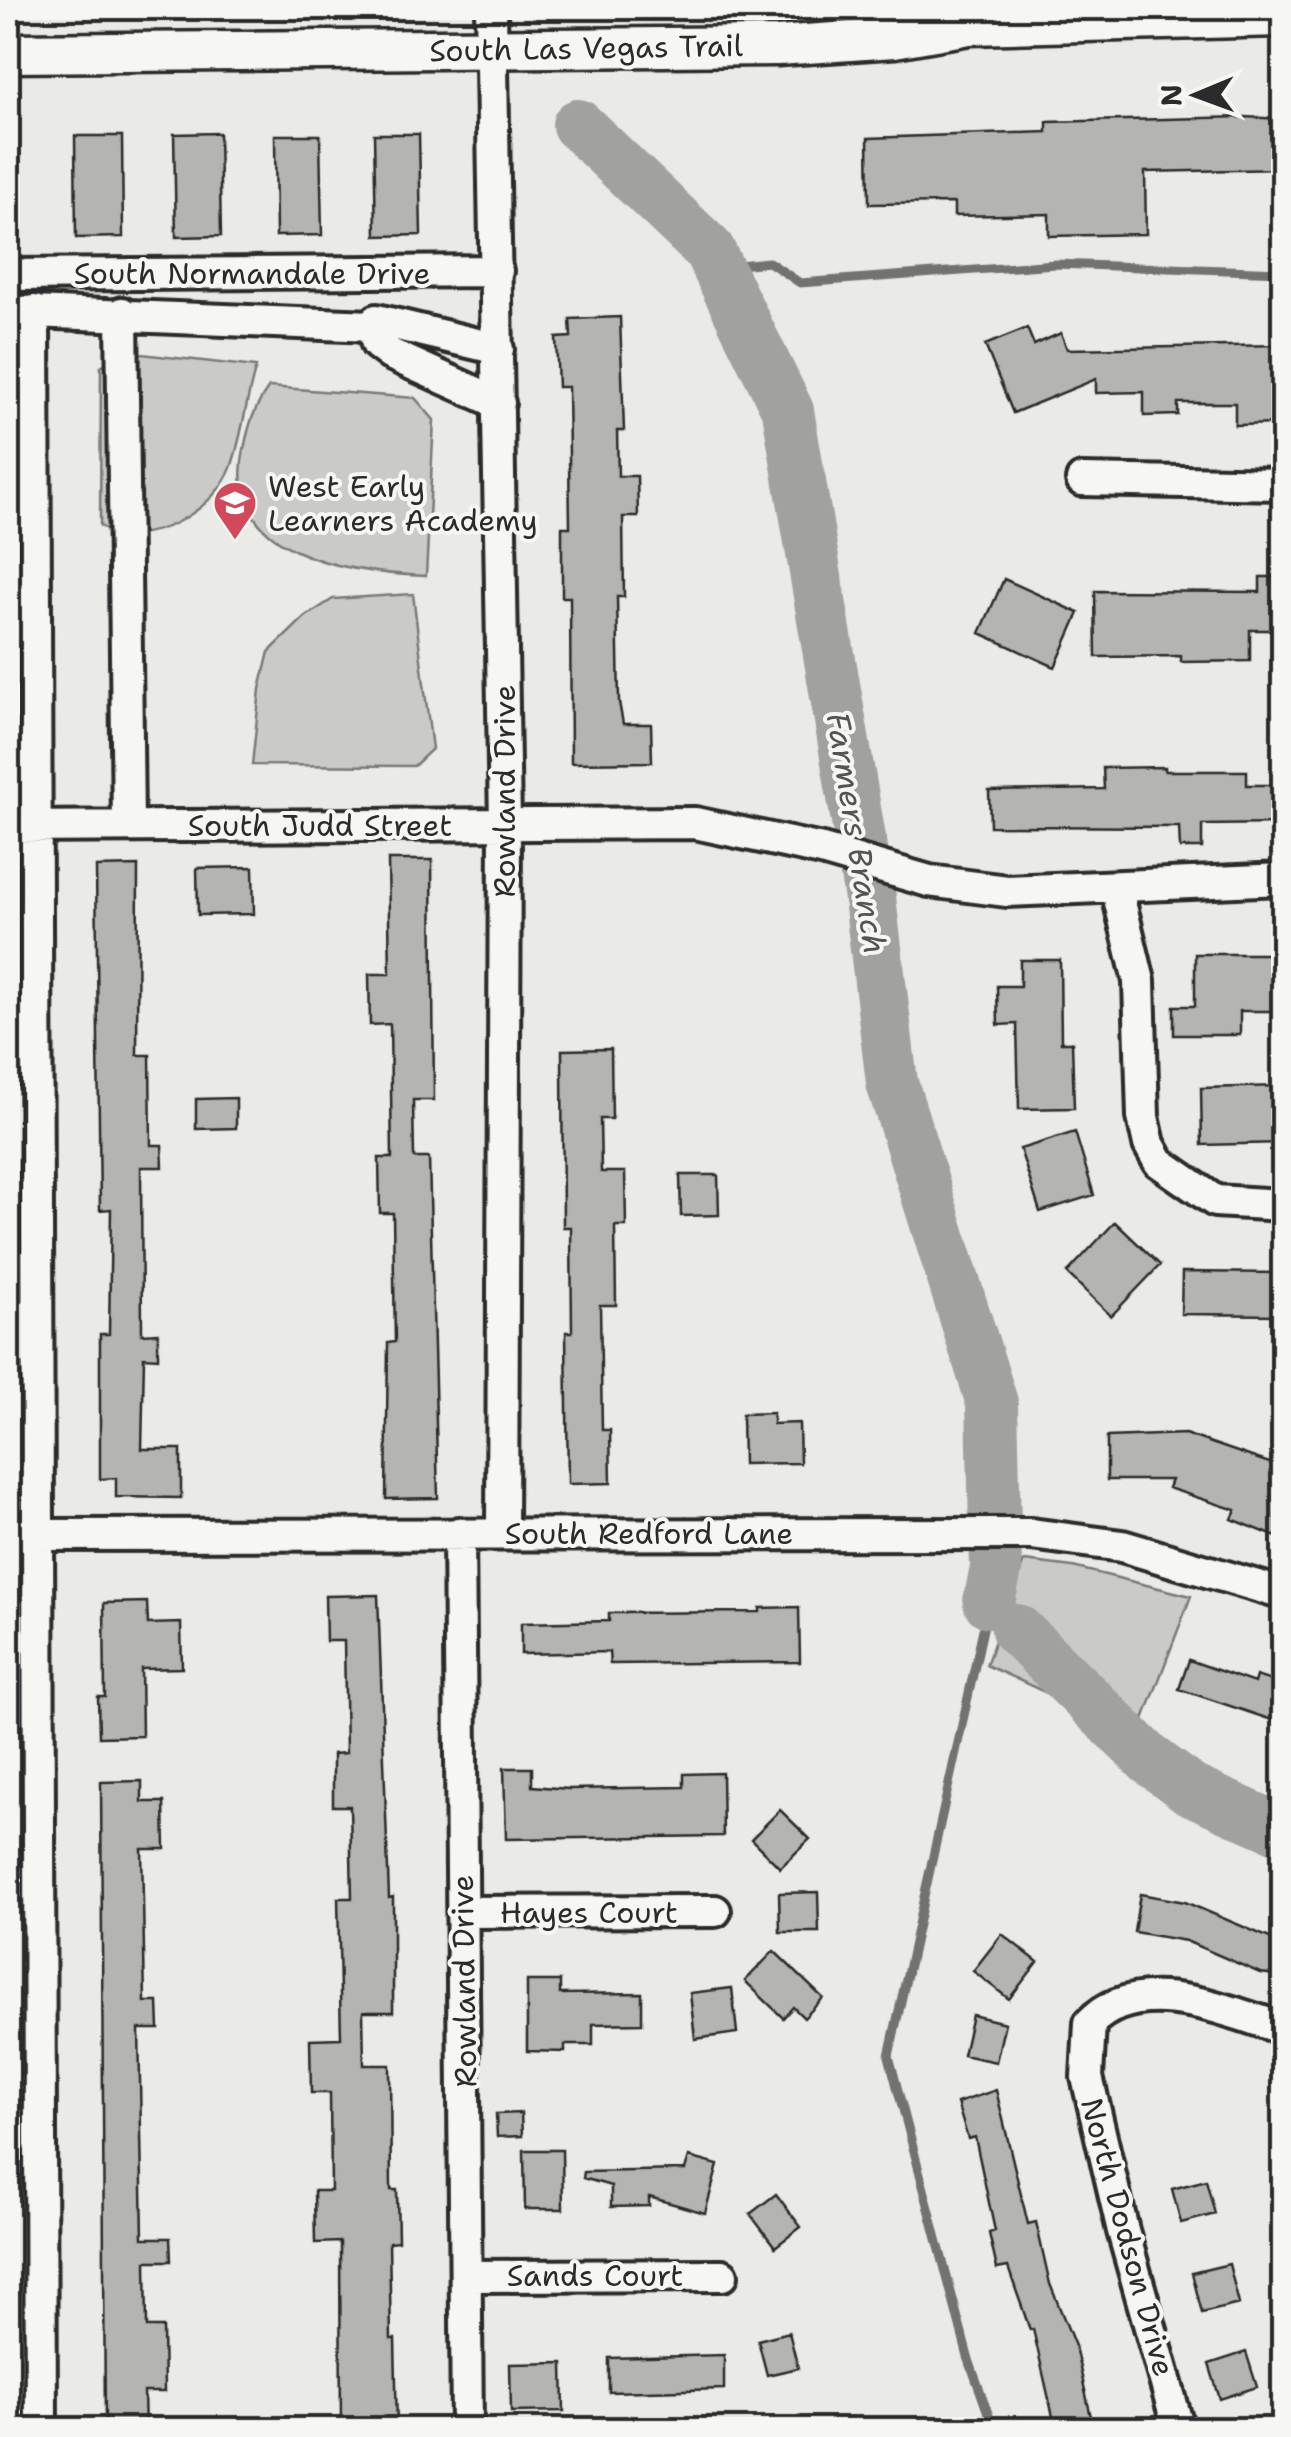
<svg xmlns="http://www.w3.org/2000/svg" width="1291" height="2437" font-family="'Shantell Sans',sans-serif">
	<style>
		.green { fill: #cacac7; stroke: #7a7a79; stroke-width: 2.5 }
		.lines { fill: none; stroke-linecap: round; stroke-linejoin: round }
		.stream { stroke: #727270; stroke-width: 9 }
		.river { stroke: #a1a19e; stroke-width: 52 }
		.building { fill: #b4b4b1; stroke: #2b2b2b; stroke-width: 2.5 }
		.minor-casing { stroke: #2b2b2b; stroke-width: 38 }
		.major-casing { stroke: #2b2b2b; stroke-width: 45 }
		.minor { stroke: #f6f6f2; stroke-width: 30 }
		.major { stroke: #f6f6f2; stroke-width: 38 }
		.labels { text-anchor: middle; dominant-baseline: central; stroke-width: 8; stroke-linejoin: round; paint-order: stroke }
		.street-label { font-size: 30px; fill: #2b2b2b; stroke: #f6f6f2 }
		.poi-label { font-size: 30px; fill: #2b2b2b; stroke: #f6f6f2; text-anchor: start }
		.water-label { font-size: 32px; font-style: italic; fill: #545453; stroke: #f6f6f2 }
	</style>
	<rect width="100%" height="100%" fill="#eaeae6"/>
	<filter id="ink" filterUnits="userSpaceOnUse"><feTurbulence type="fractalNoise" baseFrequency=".01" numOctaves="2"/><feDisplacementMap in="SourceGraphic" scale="20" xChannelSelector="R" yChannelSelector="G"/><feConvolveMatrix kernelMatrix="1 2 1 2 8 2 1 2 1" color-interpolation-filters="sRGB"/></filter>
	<g filter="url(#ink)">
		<path class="green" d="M 124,352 L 256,367 C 246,399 243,433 232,465 C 216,511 145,552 100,526 L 101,366 Z
			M 269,387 L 415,398 L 434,420 L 426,576 C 349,573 221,556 244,449 C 249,424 254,408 269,387 Z
			M 413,594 L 432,749 L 414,766 L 252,765 L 260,689 L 269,652 L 305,617 L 333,599 Z
			M 1024,1561 L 1073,1567 L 1191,1596 L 1138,1735 L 986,1665 Z"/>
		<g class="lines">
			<path class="stream" d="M 718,267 L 769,262 L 800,283 L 1055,264 L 1284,272
				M 989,1602 L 889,2056 L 968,2357 L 994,2430
				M 989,1602 L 1005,1621"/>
			<path class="river" d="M 578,125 L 709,250 L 788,411 L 870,898 L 892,1083 L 992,1403 L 996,1569 L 989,1602
				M 1017,1630 L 1149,1759 L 1191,1790 L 1284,1831"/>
		</g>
		<path class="building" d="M 1244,117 L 1284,119 L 1284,169 L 1145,172 L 1146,234 L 1049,236 L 1049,214 L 954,216 L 954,203 L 869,204 L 868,138 L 1047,132 L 1047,122 Z
			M 219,133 L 221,236 L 176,237 L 174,134 Z
			M 374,134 L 419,134 L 421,235 L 376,236 Z
			M 275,135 L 320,135 L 322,235 L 276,236 Z
			M 75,136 L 122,136 L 123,237 L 76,238 Z
			M 620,317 L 624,431 L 617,431 L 618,476 L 637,476 L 638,517 L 623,517 L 624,597 L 617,597 L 619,702 L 623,724 L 651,724 L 652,762 L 571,763 L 570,597 L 562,597 L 562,527 L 570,527 L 568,387 L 558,387 L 556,338 L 571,337 L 570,319 Z
			M 1027,328 L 1034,345 L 1061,333 L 1067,349 L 1284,345 L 1284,424 L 1235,425 L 1235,403 L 1178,403 L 1178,415 L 1144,416 L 1144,392 L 1096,393 L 1096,379 L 1013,413 L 985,345 Z
			M 1260,577 L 1284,577 L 1284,630 L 1250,630 L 1250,661 L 1181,662 L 1181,656 L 1096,657 L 1095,591 L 1260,592 Z
			M 1004,579 L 1079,613 L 1055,667 L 980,633 Z
			M 1165,767 L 1165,771 L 1247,771 L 1247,785 L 1284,785 L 1284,824 L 1202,825 L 1202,848 L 1180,848 L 1179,827 L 990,826 L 989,791 L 1104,789 L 1103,768 Z
			M 388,860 L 432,860 L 434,1100 L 413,1100 L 414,1158 L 429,1158 L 438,1498 L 386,1499 L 388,1343 L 395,1342 L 393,1213 L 380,1213 L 379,1158 L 392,1158 L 390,1024 L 370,1025 L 369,974 L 390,974 Z
			M 138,866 L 137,1055 L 150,1055 L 151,1145 L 162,1145 L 163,1167 L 141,1167 L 142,1334 L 158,1333 L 158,1358 L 144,1357 L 142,1449 L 181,1449 L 181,1498 L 116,1497 L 116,1478 L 100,1479 L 100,1334 L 109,1334 L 111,1209 L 100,1210 L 96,867 Z
			M 253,867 L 254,914 L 198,915 L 197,868 Z
			M 1195,954 L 1284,954 L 1284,1011 L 1240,1011 L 1240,1035 L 1174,1035 L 1174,1006 L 1195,1006 Z
			M 1020,960 L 1060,960 L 1061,1042 L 1072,1042 L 1074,1108 L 1019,1109 L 1017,1024 L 998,1025 L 997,986 L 1020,986 Z
			M 611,1049 L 612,1119 L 600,1119 L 601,1172 L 625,1172 L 626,1226 L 615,1226 L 616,1305 L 600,1305 L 602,1430 L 610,1430 L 611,1483 L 568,1484 L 566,1332 L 572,1332 L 571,1227 L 563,1227 L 562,1050 Z
			M 1284,1086 L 1284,1143 L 1202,1145 L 1201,1088 Z
			M 236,1098 L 236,1128 L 196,1129 L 196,1099 Z
			M 1075,1132 L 1094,1195 L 1040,1212 L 1020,1149 Z
			M 680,1175 L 718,1175 L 719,1215 L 681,1216 Z
			M 1115,1222 L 1160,1265 L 1111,1316 L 1067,1273 Z
			M 1182,1272 L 1284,1273 L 1284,1315 L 1181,1314 Z
			M 773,1413 L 773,1424 L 799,1423 L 800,1463 L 743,1464 L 742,1414 Z
			M 1185,1434 L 1284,1468 L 1284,1540 L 1232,1519 L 1236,1510 L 1168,1488 L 1171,1480 L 1107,1480 L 1107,1437 Z
			M 378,1595 L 389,1898 L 393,1897 L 393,2012 L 363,2012 L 364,2065 L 390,2065 L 391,2190 L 397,2190 L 398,2241 L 389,2242 L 391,2339 L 395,2339 L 397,2430 L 341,2430 L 340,2242 L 315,2243 L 314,2191 L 331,2191 L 330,2093 L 311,2093 L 310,2039 L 341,2038 L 338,1898 L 352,1898 L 350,1806 L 333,1806 L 333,1754 L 346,1753 L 344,1641 L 326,1641 L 325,1596 Z
			M 147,1602 L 148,1624 L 181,1623 L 182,1668 L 141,1669 L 142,1736 L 99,1737 L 98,1697 L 105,1697 L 104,1603 Z
			M 799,1607 L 800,1662 L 610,1664 L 609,1652 L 521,1654 L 521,1623 L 609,1621 L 609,1613 L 760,1612 L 760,1608 Z
			M 1189,1660 L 1254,1683 L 1256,1676 L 1284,1685 L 1284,1724 L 1179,1689 Z
			M 504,1768 L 532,1768 L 532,1786 L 569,1789 L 684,1787 L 684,1774 L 722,1773 L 723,1836 L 506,1839 Z
			M 142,1781 L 142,1802 L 164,1802 L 165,1849 L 142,1849 L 145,2002 L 158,2002 L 159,2029 L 139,2029 L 143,2238 L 170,2238 L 171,2261 L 146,2261 L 147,2327 L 163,2327 L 164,2392 L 144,2392 L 145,2430 L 105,2430 L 101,1782 Z
			M 780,1810 L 810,1839 L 780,1868 L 751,1839 Z
			M 818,1892 L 819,1932 L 780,1932 L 779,1893 Z
			M 1140,1894 L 1185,1902 L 1284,1944 L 1284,1976 L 1260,1973 L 1186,1941 L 1134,1932 Z
			M 1002,1934 L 1038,1962 L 1009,1999 L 973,1971 Z
			M 774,1951 L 823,1998 L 804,2018 L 793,2007 L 783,2018 L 745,1981 Z
			M 527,1981 L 560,1981 L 560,1994 L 642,1993 L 642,2023 L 593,2024 L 593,2045 L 565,2045 L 565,2052 L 527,2051 Z
			M 732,1988 L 737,2033 L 695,2039 L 690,1993 Z
			M 972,2015 L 1005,2023 L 996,2062 L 963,2055 Z
			M 996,2090 L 1028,2224 L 1036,2222 L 1050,2284 L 1075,2346 L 1094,2430 L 1056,2430 L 1033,2329 L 1030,2330 L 1008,2267 L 997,2269 L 989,2233 L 995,2231 L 975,2137 L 968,2139 L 957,2103 Z
			M 521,2113 L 522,2136 L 497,2137 L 496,2114 Z
			M 524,2150 L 562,2150 L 563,2209 L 525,2209 Z
			M 689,2157 L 718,2165 L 705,2213 L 649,2197 L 649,2206 L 611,2207 L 611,2186 L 583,2178 L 584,2172 L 685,2170 Z
			M 1206,2180 L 1215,2214 L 1181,2223 L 1172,2189 Z
			M 776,2194 L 801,2227 L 775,2247 L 750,2214 Z
			M 1229,2264 L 1239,2304 L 1202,2313 L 1192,2273 Z
			M 789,2332 L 798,2368 L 767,2375 L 758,2340 Z
			M 1246,2352 L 1257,2387 L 1220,2399 L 1209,2364 Z
			M 724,2355 L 724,2389 L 609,2392 L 609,2358 Z
			M 563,2363 L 564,2411 L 511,2412 L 510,2364 Z"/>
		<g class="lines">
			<defs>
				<path id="minor" d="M 491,8 L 505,824 L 502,1533
					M 8,275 L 497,271
					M 8,311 L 372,326 L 377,320 L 498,349
					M 34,311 L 41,2430
					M 122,313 L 128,826
					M 372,326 L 377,344 L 390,354 L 499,403
					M 1082,480 L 1284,484
					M 8,827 L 695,823 L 822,850 L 929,881 L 1007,891 L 1284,879
					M 1117,890 L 1139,981 L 1143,1117 L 1149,1144 L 1159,1162 L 1215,1201 L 1284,1205
					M 459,1533 L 467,2430
					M 8,1535 L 1031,1534 L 1122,1546 L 1284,1594
					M 463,1912 L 715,1911
					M 467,2276 L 722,2275
					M 1179,2430 L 1123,2231 L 1087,2077 L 1090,2023 C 1139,1972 1227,2011 1284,2029"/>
				<path id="major" d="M 8,53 L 777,46 L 894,38 L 969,25 L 1284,17"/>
			</defs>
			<use href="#minor" class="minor-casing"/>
			<use href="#major" class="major-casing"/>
			<use href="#minor" class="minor"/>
			<use href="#major" class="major"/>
		</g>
	</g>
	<defs>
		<symbol id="school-pin" viewBox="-11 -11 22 30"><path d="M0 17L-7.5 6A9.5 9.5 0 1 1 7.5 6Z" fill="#d1495b" stroke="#f6f6f2"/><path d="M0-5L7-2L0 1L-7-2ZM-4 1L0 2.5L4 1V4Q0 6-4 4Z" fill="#fff"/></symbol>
	</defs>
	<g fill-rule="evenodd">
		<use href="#school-pin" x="210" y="478" width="50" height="68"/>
	</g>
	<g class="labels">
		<g class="street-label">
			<text transform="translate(586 48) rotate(-1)">South Las Vegas Trail</text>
			<text x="252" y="273">South Normandale Drive</text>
			<text transform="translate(504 791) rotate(-90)">Rowland Drive</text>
			<text x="320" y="825">South Judd Street</text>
			<text x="649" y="1533">South Redford Lane</text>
			<text x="589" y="1912">Hayes Court</text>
			<text transform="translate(464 1981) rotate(-91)">Rowland Drive</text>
			<text transform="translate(1128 2237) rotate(75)">North Dodson Drive</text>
			<text x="595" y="2275">Sands Court</text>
		</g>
		<g class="poi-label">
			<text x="268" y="486">West Early<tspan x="268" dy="34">Learners Academy</tspan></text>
		</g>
		<g class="water-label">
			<text transform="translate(857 833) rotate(81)">Farmers Branch</text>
		</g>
	</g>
	<rect width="1291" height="2437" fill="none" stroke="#f6f6f2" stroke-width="40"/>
	<rect x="20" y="20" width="1251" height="2397" fill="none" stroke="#2b2b2b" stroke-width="4" filter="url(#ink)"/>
	<g transform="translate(1196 95) rotate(269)" stroke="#f6f6f2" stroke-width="8" paint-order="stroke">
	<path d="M0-8L18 38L0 25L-18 38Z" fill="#2b2b2b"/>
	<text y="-15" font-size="28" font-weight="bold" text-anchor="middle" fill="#2b2b2b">N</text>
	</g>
</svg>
